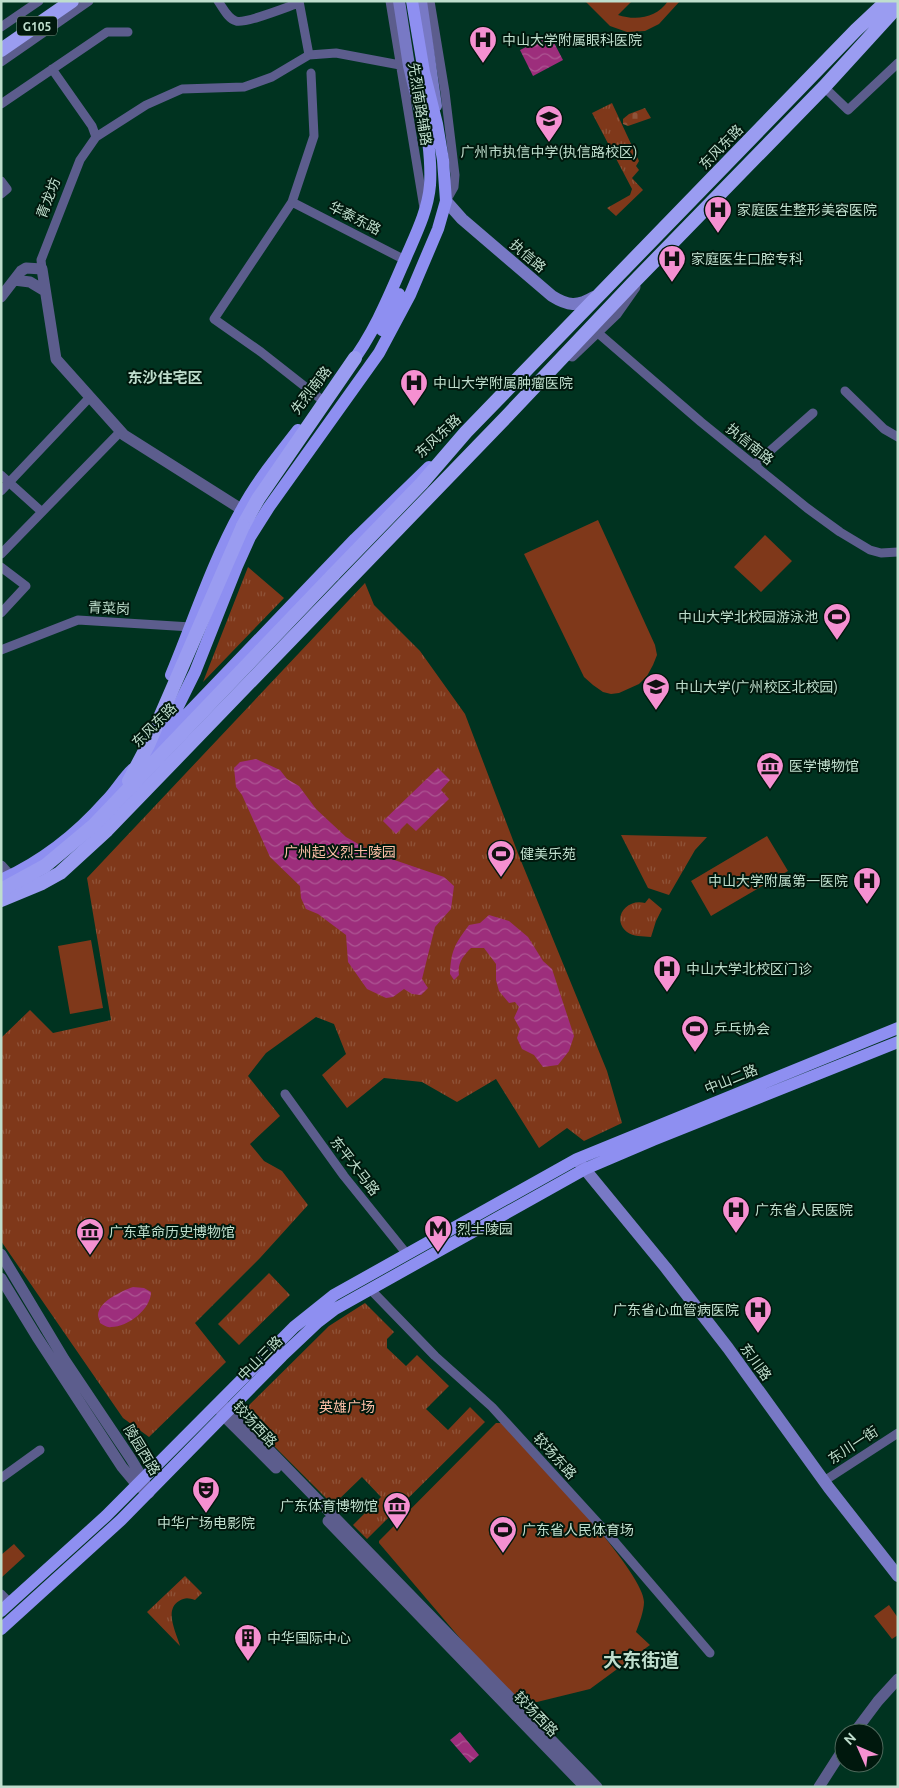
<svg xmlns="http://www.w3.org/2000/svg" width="899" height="1788" font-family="Ubuntu,'Noto Sans SC',sans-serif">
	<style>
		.grass { fill: url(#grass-tufts) }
		.cemetery { fill: url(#cemetery-stones) }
		.pitch { fill: #7f381a }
		.water { fill: url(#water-waves) }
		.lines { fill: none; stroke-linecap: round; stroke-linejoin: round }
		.minor { stroke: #5c5d8d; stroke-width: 9 }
		.tertiary { stroke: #5c5d8d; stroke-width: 11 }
		.secondary { stroke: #7879c5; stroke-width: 12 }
		.primary { stroke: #8e8ff1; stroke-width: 12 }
		.trunk { stroke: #9a9cf1; stroke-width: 14 }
		.trunk-bridge { stroke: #9a9cf1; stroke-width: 14 }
		.labels { text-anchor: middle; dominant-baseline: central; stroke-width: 4; stroke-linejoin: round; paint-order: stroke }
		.shield { fill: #00180d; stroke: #86a393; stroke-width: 1 }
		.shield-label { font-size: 12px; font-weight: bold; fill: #bfdecd }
		.poi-label { font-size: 14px; fill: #bfdecd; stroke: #00180d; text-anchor: start }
		.street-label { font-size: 14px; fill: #bfdecd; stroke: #00180d }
		.park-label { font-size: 14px; fill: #fec0a8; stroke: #00180d }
		.neighbourhood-label { font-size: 15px; font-weight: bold; fill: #bfdecd; stroke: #00180d }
		.district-label { font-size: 19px; font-weight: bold; fill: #bfdecd; stroke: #00180d }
	</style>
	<defs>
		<pattern id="grass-tufts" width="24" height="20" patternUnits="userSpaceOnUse" patternTransform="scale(1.25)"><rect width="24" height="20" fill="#7f381a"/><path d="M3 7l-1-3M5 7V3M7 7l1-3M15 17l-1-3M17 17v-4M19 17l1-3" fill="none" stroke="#8f543a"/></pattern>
		<pattern id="cemetery-stones" width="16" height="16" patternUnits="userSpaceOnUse" patternTransform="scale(1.25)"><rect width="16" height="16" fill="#7f381a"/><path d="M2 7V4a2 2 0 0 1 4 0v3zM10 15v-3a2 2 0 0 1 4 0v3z" fill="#8f543a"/></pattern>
		<pattern id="water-waves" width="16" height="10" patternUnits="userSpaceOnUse" patternTransform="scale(1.25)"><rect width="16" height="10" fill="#9d2e7c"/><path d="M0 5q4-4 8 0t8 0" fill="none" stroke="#ad5693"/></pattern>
	</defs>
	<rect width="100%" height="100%" fill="#003320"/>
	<path class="grass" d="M 612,103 L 639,161 L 636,166 L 639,170 L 632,178 L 643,190 L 616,216 L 607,208 L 630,195 L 632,189 L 592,113 Z
		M 248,567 L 284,598 L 203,682 Z
		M 365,583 L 374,605 L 420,651 L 465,714 L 519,856 L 607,1071 L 622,1123 L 584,1141 L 567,1128 L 539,1148 L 496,1079 L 457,1102 L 422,1082 L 384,1078 L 347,1108 L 322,1075 L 346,1054 L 334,1024 L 316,1017 L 266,1053 L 248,1076 L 280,1116 L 250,1144 L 264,1161 L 282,1171 L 308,1205 L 260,1258 L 195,1323 L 226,1362 L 149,1437 L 123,1418 L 1,1241 L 1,1038 L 30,1010 L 53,1033 L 111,1020 L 87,878 Z
		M 621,835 L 707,837 L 695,850 L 669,895 L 648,888 Z
		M 649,898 L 662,909 L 656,921 L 651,937 C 643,936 633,937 627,932 C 611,919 626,898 645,903 Z
		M 269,1273 L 290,1295 L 239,1345 L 218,1324 Z
		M 365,1303 L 394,1332 L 387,1339 L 387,1348 L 406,1366 L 417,1355 L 449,1386 L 426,1409 L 448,1430 L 470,1407 L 485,1422 L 367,1539 L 353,1525 L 381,1497 L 362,1477 L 333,1505 L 241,1413 L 329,1326 Z
		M 185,1576 L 202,1593 L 195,1600 C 189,1598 185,1597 179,1601 C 164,1610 176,1632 180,1646 L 147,1612 Z"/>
	<path class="cemetery" d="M 645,108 L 651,118 L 628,126 L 623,124 L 623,119 L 629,114 Z"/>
	<path class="pitch" d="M 585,1 L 632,1 L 618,15 C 636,21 657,18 668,1 L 680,1 L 659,24 L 645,31 L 627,32 L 610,26 Z
		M 598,520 L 655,645 L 657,655 L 653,665 L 647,676 L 639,684 L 619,693 L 611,694 L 603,692 L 593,685 L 584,677 L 524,554 Z
		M 765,535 L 792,561 L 761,592 L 734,567 Z
		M 767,836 L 788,871 L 711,916 L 691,881 Z
		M 91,940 L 103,1008 L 70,1014 L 58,946 Z
		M 496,1423 L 502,1423 C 529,1451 644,1571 644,1602 C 644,1611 639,1624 636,1632 L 650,1645 L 590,1689 L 537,1702 L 524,1701 L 513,1695 L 476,1657 L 379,1543 L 379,1541 Z
		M 14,1544 L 25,1556 L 1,1578 L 1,1555 Z
		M 889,1605 L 898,1618 L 898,1635 L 892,1639 L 874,1616 Z"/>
	<path class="water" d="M 550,35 L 563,60 L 533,76 L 520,50 Z
		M 256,759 L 280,770 L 287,779 L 299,786 L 316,809 L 346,837 L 374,853 L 444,877 L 454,886 L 451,909 L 435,927 L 422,979 L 428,988 L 421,995 L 412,994 L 404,989 L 393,997 L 386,998 L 367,989 L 348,962 L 346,935 L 318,914 L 306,909 L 301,898 L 300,886 L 270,857 L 242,795 L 236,787 L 234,768 L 240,762 Z
		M 438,768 L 450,780 L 441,790 L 449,799 L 416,831 L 407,823 L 396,834 L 383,821 Z
		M 489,915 L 509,921 L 528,937 L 543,961 L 552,969 L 574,1036 L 569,1051 L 558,1065 L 543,1067 L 534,1055 L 522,1049 L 517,1038 L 520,1029 L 514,1018 L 519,1007 L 515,1002 L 509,1003 L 499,991 L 496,980 L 496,964 L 484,948 L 471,948 C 464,955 457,963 459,975 L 454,980 L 450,974 C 451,950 455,944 469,925 L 480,923 Z
		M 133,1287 L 144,1288 L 151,1292 C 151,1309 128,1327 111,1327 C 107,1328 104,1325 100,1323 C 100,1320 98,1318 98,1315 C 99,1301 122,1291 133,1287 Z
		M 460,1732 L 479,1755 L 470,1763 L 450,1740 Z"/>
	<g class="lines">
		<path class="minor" d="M 218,1 C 223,8 228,19 236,21 C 245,24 287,7 299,3
			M 299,1 L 309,55
			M 390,1 L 424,208
			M 430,1 L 445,92 L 455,175 L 454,187 L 446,201
			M 1,27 L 39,1
			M 1,62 L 89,1
			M 52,69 L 92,126 L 96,137
			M 311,73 L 314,136 L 292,202 L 214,319 L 261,352 L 322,400
			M 824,87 L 848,110 L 898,63
			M 1,104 L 107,32 L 128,32
			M 1,181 L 7,189 L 1,194
			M 292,202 L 405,260
			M 42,269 L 41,260 L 80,160 L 96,137 L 146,105 L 182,89 L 244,87 L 272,77 L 309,55 L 336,53 L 400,65
			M 598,333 L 701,422 L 807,508 L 840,532 L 870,550 L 881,553 L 898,552
			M 845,391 L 884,429 L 898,437
			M 754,465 L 813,413
			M 1,475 L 42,512
			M 1,491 L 90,397
			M 1,554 L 121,431
			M 1,567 L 26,586 L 1,613
			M 1,650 L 78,620 L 191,627
			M 285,1094 L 344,1176 L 406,1253
			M 370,1289 L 435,1356 L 492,1407 L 608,1534 L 710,1653
			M 1,1478 L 40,1450
			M 824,1481 L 898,1433
			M 1,1594 L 10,1603"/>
		<path class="tertiary" d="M 14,280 L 30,282 L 45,291
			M 1,297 L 21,271 L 26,268 L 42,269 L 56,359 L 124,435 L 241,509
			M 572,356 L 616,314 L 635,287
			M 1,866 L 10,876 L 16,879
			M 1,1254 L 64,1359 L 131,1459 L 143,1479 L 149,1493
			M 1,1278 L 37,1337 L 122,1467 L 137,1485 L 143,1489
			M 223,1406 L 230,1410 L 242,1422 L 597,1787
			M 220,1409 L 224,1416 L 276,1468
			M 328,1521 L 585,1787
			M 854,1733 L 878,1701 L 898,1679
			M 819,1787 L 844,1748"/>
		<path class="secondary" d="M 399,1 L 409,66 L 419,107
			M 421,1 L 436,106
			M 446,201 L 462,219 L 552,296 C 568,306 577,307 594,297
			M 579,1162 L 666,1268 L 728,1348 L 829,1488 L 898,1576"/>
		<path class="primary" d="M 382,330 L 399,294
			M 349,366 C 374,334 390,294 406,257 C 416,234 428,210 430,185 C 432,155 425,120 420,90
			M 171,675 C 194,620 212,563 241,511 C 256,482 278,456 298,430
			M 169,733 L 355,539 L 429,467
			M 150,763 L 195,672 L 237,566 L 250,537 L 269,507 L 379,353 L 410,295 L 438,229 L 446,201 L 443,160 L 437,124 L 424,72 L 412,1
			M 1,880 C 43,861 76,835 106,801 C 116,791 123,778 133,769
			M 1,1611 L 106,1516 L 294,1327 L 334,1295 L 577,1159 L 898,1028
			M 1,1629 L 121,1520 L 282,1356 L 318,1322 L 335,1309 L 585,1169 L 653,1140 L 898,1042"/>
		<path class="trunk" d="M 1,50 L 72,1
			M 243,526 L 258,499 L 355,358
			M 333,575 L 422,483 L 466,432 L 856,30 L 887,1
			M 1,900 L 42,883 L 60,873 L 107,830 L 508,415 L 632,284 L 824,87 L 898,6"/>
		<path class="trunk-bridge" d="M 129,781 L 148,745 L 243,526
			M 1,890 L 45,866 L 94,825 L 333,575"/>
	</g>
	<defs>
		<symbol id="hospital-pin" viewBox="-11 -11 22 30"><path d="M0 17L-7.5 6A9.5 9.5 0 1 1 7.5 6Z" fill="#f590d1" stroke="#00180d"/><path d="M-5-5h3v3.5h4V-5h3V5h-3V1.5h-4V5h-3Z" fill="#111"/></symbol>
		<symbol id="school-pin" viewBox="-11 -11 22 30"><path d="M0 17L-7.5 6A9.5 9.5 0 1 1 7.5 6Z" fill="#f590d1" stroke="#00180d"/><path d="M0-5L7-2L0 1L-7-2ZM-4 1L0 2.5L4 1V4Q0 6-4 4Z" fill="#111"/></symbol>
		<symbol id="stadium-pin" viewBox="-11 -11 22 30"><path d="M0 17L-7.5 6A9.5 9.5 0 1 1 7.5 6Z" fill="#f590d1" stroke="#00180d"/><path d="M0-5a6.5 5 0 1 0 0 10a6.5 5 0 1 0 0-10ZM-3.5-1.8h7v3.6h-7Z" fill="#111"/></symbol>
		<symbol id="university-pin" viewBox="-11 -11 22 30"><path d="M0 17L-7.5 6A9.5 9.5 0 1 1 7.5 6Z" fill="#f590d1" stroke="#00180d"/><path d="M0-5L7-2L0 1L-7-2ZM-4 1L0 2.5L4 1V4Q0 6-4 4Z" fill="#111"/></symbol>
		<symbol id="museum-pin" viewBox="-11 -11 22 30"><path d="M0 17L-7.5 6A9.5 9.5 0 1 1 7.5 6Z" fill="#f590d1" stroke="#00180d"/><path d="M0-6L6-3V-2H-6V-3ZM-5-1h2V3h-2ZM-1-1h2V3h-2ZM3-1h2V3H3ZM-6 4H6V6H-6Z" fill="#111"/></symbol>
		<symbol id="metro-pin" viewBox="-11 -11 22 30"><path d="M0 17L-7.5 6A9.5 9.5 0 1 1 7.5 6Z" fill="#f590d1" stroke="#00180d"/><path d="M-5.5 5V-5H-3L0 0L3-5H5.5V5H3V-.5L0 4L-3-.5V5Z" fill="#111"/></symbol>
		<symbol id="theatre-pin" viewBox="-11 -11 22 30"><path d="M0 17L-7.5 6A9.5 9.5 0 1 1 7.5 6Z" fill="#f590d1" stroke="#00180d"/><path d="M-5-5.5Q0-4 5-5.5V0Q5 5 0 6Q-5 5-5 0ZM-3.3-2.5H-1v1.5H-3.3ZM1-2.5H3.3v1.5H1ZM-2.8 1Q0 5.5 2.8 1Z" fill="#111"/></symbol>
		<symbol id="building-pin" viewBox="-11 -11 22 30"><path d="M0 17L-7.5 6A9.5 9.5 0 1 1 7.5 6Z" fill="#f590d1" stroke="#00180d"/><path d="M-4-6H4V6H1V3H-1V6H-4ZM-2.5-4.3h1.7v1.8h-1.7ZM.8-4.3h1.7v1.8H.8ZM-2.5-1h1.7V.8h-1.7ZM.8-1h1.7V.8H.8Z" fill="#111"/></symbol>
	</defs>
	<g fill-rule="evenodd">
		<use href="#hospital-pin" x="467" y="24" width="32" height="43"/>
		<use href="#school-pin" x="533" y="103" width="32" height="43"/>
		<use href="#hospital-pin" x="702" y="194" width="32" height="43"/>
		<use href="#hospital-pin" x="656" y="243" width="32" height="43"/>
		<use href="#hospital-pin" x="398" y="367" width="32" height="43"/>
		<use href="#stadium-pin" x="821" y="601" width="32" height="43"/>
		<use href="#university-pin" x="640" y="671" width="32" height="43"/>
		<use href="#museum-pin" x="754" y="750" width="32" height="43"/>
		<use href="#stadium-pin" x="485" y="838" width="32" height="43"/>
		<use href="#hospital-pin" x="851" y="865" width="32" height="43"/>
		<use href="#hospital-pin" x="651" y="953" width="32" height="43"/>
		<use href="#stadium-pin" x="679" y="1013" width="32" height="43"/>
		<use href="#hospital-pin" x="720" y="1194" width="32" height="43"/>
		<use href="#metro-pin" x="422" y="1213" width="32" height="43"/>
		<use href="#museum-pin" x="74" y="1216" width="32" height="43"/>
		<use href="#hospital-pin" x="742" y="1294" width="32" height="43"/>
		<use href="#theatre-pin" x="190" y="1474" width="32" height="43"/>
		<use href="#museum-pin" x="381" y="1490" width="32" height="43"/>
		<use href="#stadium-pin" x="487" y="1514" width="32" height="43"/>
		<use href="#building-pin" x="232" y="1622" width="32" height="43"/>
	</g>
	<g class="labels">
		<rect class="shield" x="17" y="16.5" width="40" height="19" rx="4"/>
		<g class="shield-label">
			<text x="37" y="26">G105</text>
		</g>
		<g class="poi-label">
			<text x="502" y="40">中山大学附属眼科医院</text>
			<text x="549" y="152" text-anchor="middle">广州市执信中学(执信路校区)</text>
			<text x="737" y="210">家庭医生整形美容医院</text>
			<text x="691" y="259">家庭医生口腔专科</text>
			<text x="433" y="383">中山大学附属肿瘤医院</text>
			<text x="818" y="617" text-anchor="end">中山大学北校园游泳池</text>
			<text x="675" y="687">中山大学(广州校区北校园)</text>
			<text x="789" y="766">医学博物馆</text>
			<text x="520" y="854">健美乐苑</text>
			<text x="848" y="881" text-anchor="end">中山大学附属第一医院</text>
			<text x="686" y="969">中山大学北校区门诊</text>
			<text x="714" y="1029">乒乓协会</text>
			<text x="755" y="1210">广东省人民医院</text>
			<text x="457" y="1229">烈士陵园</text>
			<text x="109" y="1232">广东革命历史博物馆</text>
			<text x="739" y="1310" text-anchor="end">广东省心血管病医院</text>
			<text x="378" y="1506" text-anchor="end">广东体育博物馆</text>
			<text x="206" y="1523" text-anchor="middle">中华广场电影院</text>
			<text x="522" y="1530">广东省人民体育场</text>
			<text x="267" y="1638">中华国际中心</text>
		</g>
		<g class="street-label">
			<text transform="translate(420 104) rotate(81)">先烈南路辅路</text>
			<text transform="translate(721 147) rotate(-46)">东风东路</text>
			<text transform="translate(48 198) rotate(-69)">青龙坊</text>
			<text transform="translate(355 218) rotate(27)">华泰东路</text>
			<text transform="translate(528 256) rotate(41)">执信路</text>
			<text transform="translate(311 390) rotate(-52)">先烈南路</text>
			<text transform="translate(438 436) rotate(-43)">东风东路</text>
			<text transform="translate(750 444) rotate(39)">执信南路</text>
			<text transform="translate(109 608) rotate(3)">青菜岗</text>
			<text transform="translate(154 725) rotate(-45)">东风东路</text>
			<text transform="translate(731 1079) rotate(-22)">中山二路</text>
			<text transform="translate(355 1166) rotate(52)">东平大马路</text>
			<text transform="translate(260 1358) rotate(-45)">中山三路</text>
			<text transform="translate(756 1362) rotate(54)">东川路</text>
			<text transform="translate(255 1424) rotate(47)">较场西路</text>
			<text transform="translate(853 1445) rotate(-33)">东川一街</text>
			<text transform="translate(142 1450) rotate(59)">陵园西路</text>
			<text transform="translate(555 1456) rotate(48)">较场东路</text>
			<text transform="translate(536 1714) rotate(46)">较场西路</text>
		</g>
		<g class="park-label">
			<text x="340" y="852">广州起义烈士陵园</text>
			<text x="347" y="1407">英雄广场</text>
		</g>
		<g class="neighbourhood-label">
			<text x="165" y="377">东沙住宅区</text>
		</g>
		<g class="district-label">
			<text x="641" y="1660">大东街道</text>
		</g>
	</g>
	<rect width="899" height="1788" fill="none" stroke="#bfdecd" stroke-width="5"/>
	<g transform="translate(859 1748) rotate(315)"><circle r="24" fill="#00180d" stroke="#4c675a"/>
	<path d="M0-4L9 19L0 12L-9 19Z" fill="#f590d1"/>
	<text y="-8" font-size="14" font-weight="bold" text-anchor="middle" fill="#bfdecd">N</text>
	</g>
</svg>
